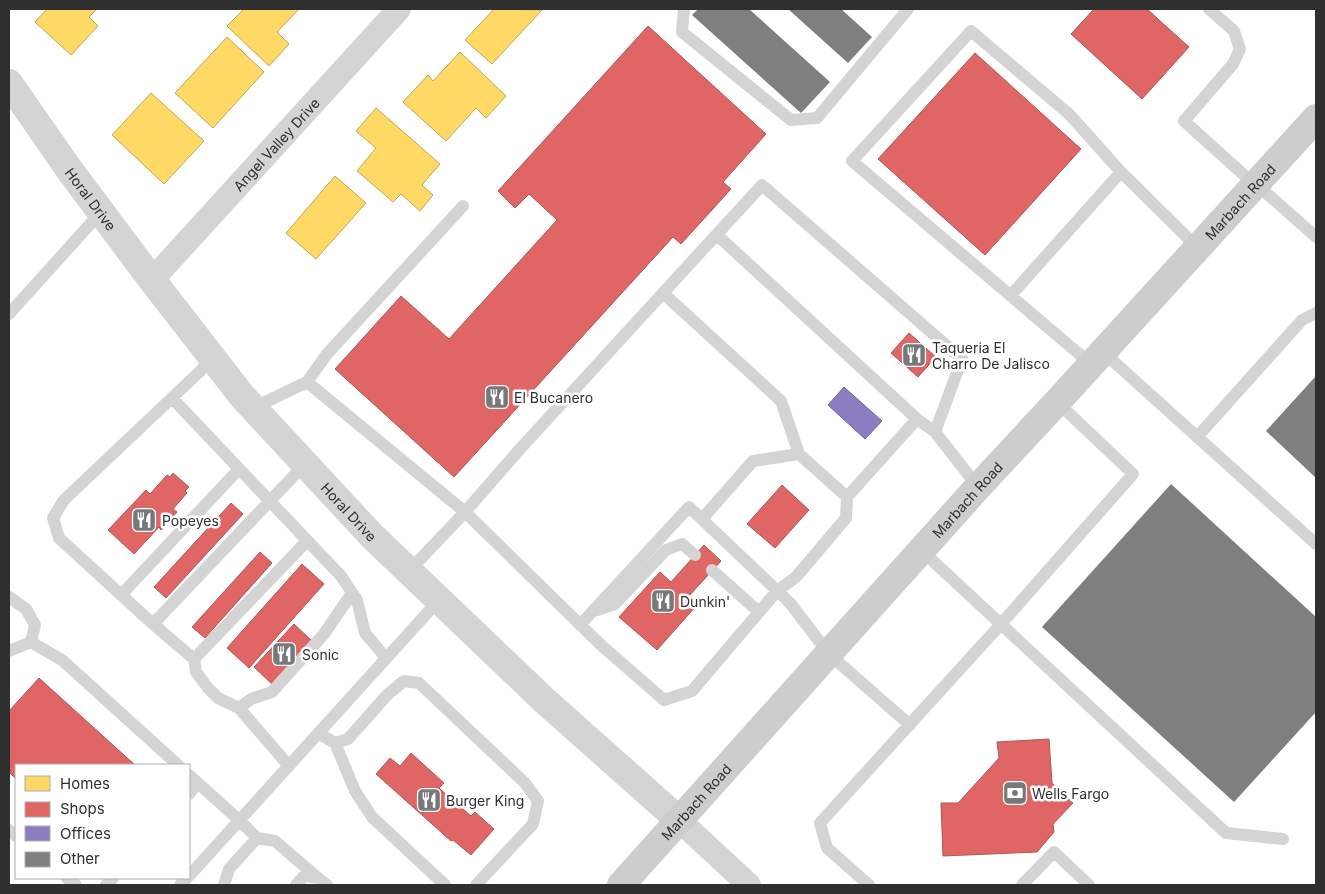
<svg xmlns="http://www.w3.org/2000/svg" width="1325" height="894" font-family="Inter,sans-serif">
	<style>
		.homes { fill: #ffd966; stroke: #c1a656 }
		.shops { fill: #e06666; stroke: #ab5656 }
		.offices { fill: #8e7cc3; stroke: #726597 }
		.building { fill: #7f7f7f }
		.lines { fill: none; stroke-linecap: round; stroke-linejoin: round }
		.service { stroke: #d4d4d4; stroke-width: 12 }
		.minor { stroke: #d4d4d4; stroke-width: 24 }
		.tertiary { stroke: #d4d4d4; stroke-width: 28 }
		.secondary { stroke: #cdcdcd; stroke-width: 28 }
		.labels { text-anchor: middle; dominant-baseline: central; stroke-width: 5; stroke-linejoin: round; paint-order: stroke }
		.street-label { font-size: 14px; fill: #2f2f2f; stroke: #fff }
		.poi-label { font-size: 14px; fill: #2f2f2f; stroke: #fff; text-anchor: start }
	</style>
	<rect width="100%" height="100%" fill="#fff"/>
	<path class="homes" d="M 47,9 L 97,9 L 89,17 L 98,26 L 71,55 L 35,22 Z
		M 244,9 L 299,9 L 277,32 L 289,44 L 269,66 L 227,26 Z
		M 494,9 L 542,10 L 492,64 L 465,40 Z
		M 227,37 L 264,72 L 213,128 L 175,93 Z
		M 460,52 L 506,96 L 486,118 L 476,108 L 446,141 L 403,102 L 428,75 L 433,81 Z
		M 151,93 L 204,141 L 164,184 L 112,135 Z
		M 376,108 L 440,164 L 422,185 L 433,195 L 420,211 L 401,194 L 393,202 L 357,171 L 376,148 L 356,131 Z
		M 335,176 L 366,203 L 316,259 L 286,233 Z"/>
	<path class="shops" d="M 1094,9 L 1147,9 L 1189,47 L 1142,99 L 1071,34 Z
		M 648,26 L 766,134 L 723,182 L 731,189 L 681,244 L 673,237 L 454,477 L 335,369 L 401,296 L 449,339 L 557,220 L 529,194 L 515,208 L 498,191 Z
		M 975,53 L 1081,149 L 985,255 L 878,159 Z
		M 909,333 L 936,357 L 918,377 L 891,353 Z
		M 173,473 L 189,487 L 185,491 L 187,493 L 173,509 L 177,512 L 161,530 L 159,527 L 134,554 L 108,530 L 146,490 L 150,494 L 167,475 L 170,477 Z
		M 782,485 L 809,510 L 775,548 L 747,524 Z
		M 231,503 L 243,514 L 166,598 L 154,587 Z
		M 704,545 L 721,561 L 688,597 L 697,605 L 657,650 L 619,617 L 660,572 L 671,582 Z
		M 260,552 L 272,563 L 205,638 L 192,627 Z
		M 302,564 L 324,584 L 249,668 L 227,648 Z
		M 294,624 L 313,642 L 273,685 L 254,667 Z
		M 39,678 L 135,765 L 16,765 L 16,779 L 9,772 L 9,711 Z
		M 1049,739 L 1052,783 L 1073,803 L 1053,824 L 1054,832 L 1037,852 L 943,856 L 941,803 L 958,803 L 999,758 L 997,742 Z
		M 411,753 L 444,783 L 439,788 L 471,816 L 475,812 L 494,829 L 471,855 L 453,840 L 451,841 L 376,774 L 390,758 L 400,766 Z"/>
	<path class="offices" d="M 844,387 L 882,421 L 865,439 L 828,405 Z"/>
	<path class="building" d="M 698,9 L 749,9 L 830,82 L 801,113 L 692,15 Z
		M 788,9 L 841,9 L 872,37 L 848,63 Z
		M 1316,376 L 1316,478 L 1266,431 Z
		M 1171,484 L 1316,617 L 1316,712 L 1234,802 L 1042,627 Z"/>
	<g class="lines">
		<path class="service" d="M 684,9 L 682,32 L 791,120 L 817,118 L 908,9
			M 1209,9 L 1234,31 L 1240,49 L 1233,64 L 1184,121 L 1255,185
			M 1256,184 L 1316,237
			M 717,235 L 917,419 L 935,432
			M 663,293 L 781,401 L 799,454 L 847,497 L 917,419
			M 1011,295 L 1121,172
			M 9,314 L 101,212
			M 1103,352 L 1316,544
			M 1091,364 L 852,161 L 971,31 L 1069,114 L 1121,172 L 1198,248
			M 307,382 L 327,354 L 463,206
			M 172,398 L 341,576 L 357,600 L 365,633 L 386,658
			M 253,408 L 307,382 L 465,512 L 601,645 L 664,700 L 692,691 L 777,591 L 796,577 L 846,518 L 847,497
			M 1197,437 L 1302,320 L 1316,313
			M 702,519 L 753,461 L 799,454
			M 307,541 L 194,659 L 196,672 L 208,688 L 218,698 L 239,708 L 251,699 L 272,692 L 324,634 L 352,593
			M 921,550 L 1226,833 L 1283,839
			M 712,570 L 759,612
			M 409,571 L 465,512 L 520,449 L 762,185 L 962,359 L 935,432 L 978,487
			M 121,595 L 239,469
			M 9,597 L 26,609 L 35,625 L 31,642
			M 594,611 L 615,604 L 666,550 L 682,544 L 695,555
			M 153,624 L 305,464
			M 580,625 L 689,507 L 790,603 L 829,654 L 910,725
			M 9,651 L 31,642 L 62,660 L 178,765
			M 194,659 L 153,624 L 59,538 L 53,518 L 64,500 L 213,359
			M 239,708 L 289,766
			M 318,733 L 335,743 L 348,739 L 388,694 L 404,681 L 419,683 L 525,783 L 538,801 L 533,824 L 476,885
			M 335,743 L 355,791 L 372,817 L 445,885
			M 189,775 L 239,820 L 257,838
			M 189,794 L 198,783
			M 9,830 L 16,836
			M 189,876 L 439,600
			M 67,878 L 76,885
			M 106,885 L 113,878
			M 180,885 L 187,878
			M 224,885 L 229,869 L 257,838 L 275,841 L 318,878
			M 296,885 L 304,876 L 318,878 L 327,885
			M 869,885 L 827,848 L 820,823 L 1001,624 L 1133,474 L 1057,402
			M 1022,885 L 1054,852 L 1089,885"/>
		<g class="minor">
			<path id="s1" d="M 152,280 L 399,9"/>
			<path d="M 680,821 L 749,885"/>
		</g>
		<path class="tertiary" id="s2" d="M 9,83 L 71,172 L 152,280 L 242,396 L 372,536 L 545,701 L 680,821"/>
		<path class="secondary" id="s3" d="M 621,885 L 978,487 L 1057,402 L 1316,118"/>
	</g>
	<defs>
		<symbol id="restaurant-square" viewBox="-11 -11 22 22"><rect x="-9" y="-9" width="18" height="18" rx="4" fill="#787878" stroke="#fff"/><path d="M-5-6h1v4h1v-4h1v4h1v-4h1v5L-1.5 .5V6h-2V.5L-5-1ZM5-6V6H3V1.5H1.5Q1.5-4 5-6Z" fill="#fff"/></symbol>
		<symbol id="bank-square" viewBox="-11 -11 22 22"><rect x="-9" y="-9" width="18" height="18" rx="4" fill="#787878" stroke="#fff"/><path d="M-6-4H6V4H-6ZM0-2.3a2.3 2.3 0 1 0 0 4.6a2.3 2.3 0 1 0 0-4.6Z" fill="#fff"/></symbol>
	</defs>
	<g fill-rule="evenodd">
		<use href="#restaurant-square" x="900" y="341" width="28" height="28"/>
		<use href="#restaurant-square" x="483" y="383" width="28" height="28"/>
		<use href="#restaurant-square" x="130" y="506" width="28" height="28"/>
		<use href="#restaurant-square" x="649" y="587" width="28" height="28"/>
		<use href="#restaurant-square" x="270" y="640" width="28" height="28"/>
		<use href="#bank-square" x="1001" y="779" width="28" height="28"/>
		<use href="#restaurant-square" x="415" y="786" width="28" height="28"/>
	</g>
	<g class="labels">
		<g class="street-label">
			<text stroke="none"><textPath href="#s1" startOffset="184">Angel Valley Drive</textPath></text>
			<text stroke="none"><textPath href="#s2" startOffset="142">Horal Drive</textPath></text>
			<text stroke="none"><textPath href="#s3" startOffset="922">Marbach Road</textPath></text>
			<text stroke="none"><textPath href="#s3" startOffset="518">Marbach Road</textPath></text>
			<text stroke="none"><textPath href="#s2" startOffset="548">Horal Drive</textPath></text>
			<text stroke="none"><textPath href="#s3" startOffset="112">Marbach Road</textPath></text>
		</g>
		<g class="poi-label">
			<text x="932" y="347">Taqueria El<tspan x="932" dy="16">Charro De Jalisco</tspan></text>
			<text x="514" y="397">El Bucanero</text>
			<text x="162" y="520">Popeyes</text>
			<text x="680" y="601">Dunkin'</text>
			<text x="302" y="654">Sonic</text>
			<text x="1032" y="793">Wells Fargo</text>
			<text x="446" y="800">Burger King</text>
		</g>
	</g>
	<rect width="1325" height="894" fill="none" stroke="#2f2f2f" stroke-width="20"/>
	<rect x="15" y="764" width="175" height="115" fill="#ffffff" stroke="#acacac"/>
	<rect x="25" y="776" width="25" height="15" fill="#ffd966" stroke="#acacac"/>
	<text x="60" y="789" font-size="15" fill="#2f2f2f">Homes</text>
	<rect x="25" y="802" width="25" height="15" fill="#e06666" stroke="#acacac"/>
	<text x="60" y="814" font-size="15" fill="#2f2f2f">Shops</text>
	<rect x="25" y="826" width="25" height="15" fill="#8e7cc3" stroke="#acacac"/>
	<text x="60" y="839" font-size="15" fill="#2f2f2f">Offices</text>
	<rect x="25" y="852" width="25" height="15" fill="#7f7f7f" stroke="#acacac"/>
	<text x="60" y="864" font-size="15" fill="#2f2f2f">Other</text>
</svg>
